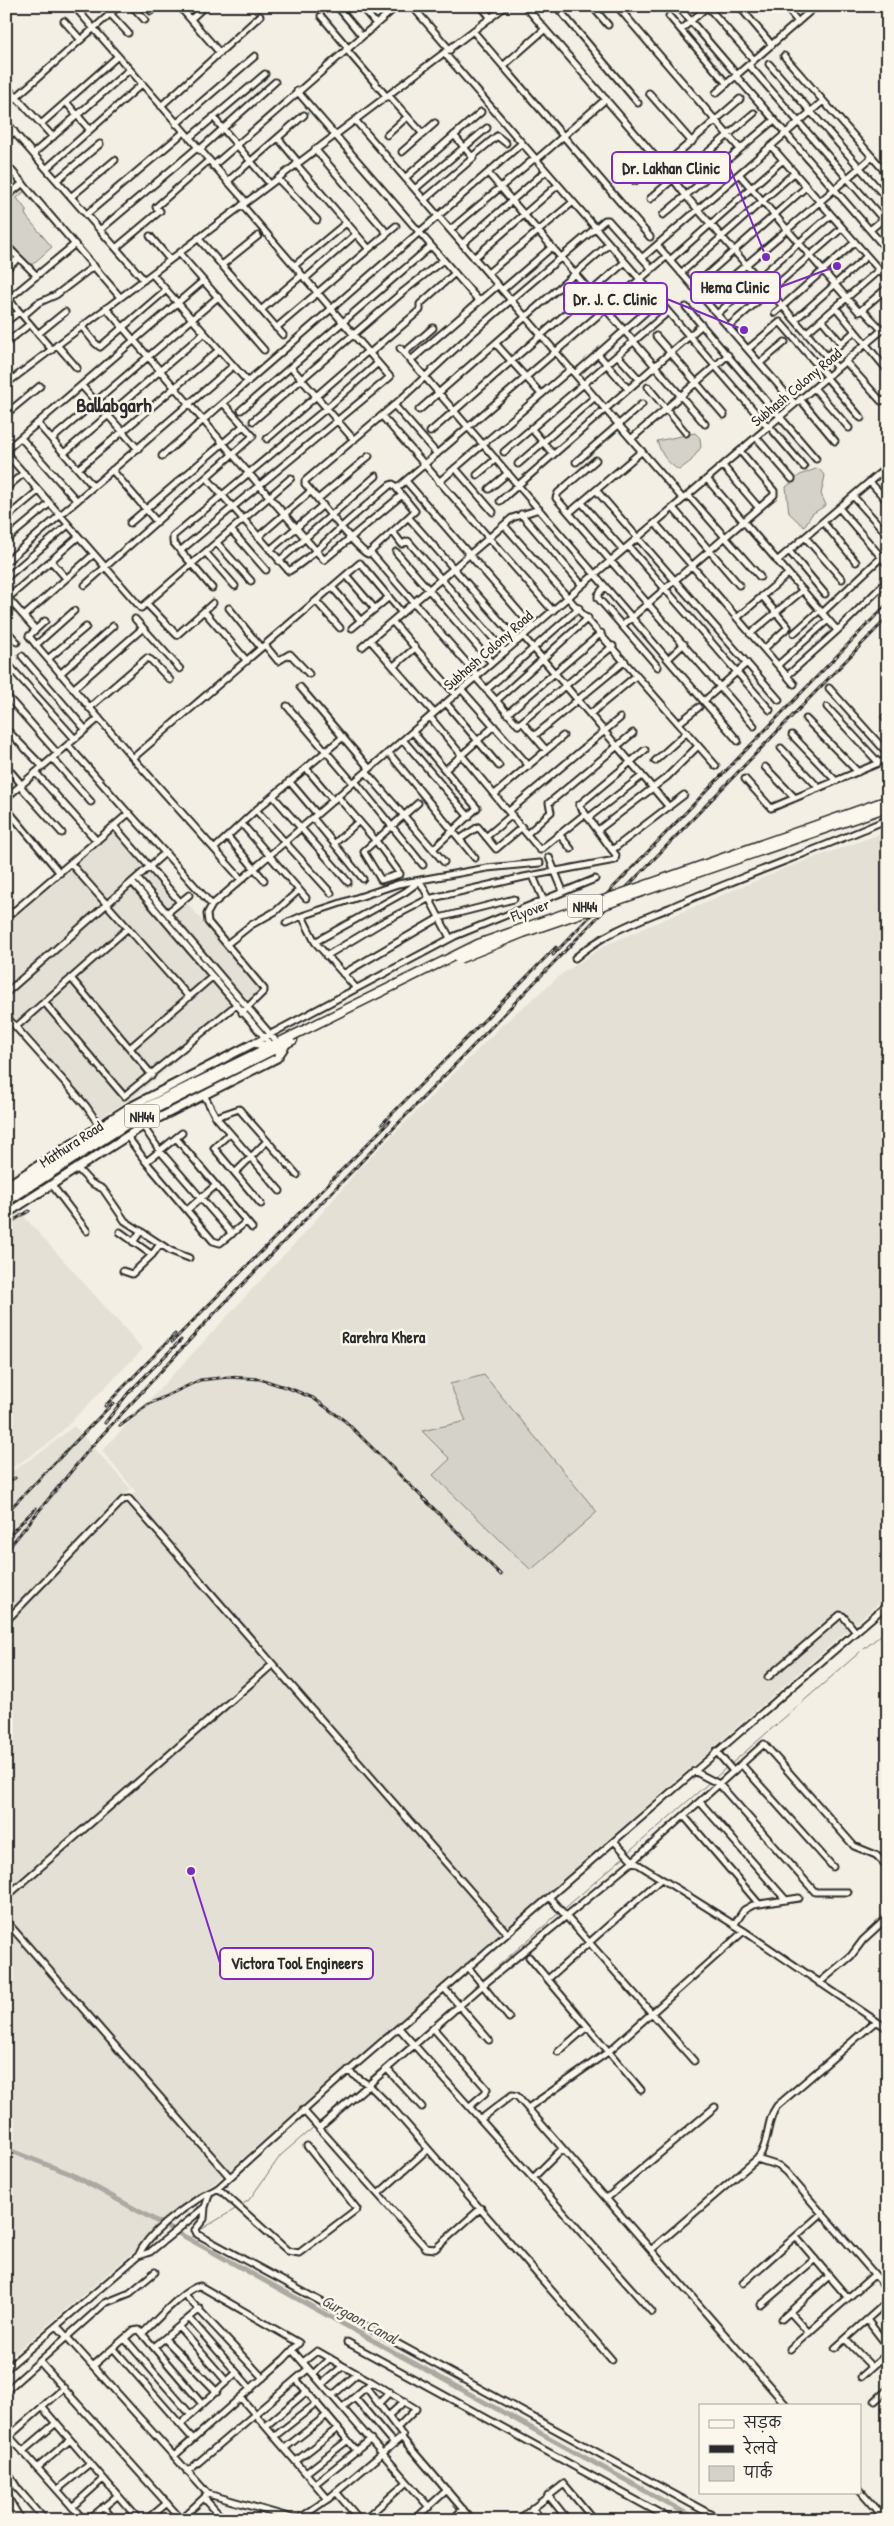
<svg xmlns="http://www.w3.org/2000/svg" width="894" height="2526" font-family="'Patrick Hand','Playpen Sans Deva',sans-serif">
	<style>
		.built { fill: #e4e0d6 }
		.green { fill: #d5d2c9; stroke: #807e7a }
		.lines { fill: none; stroke-linecap: round; stroke-linejoin: round }
		.stream { stroke: #787772; stroke-width: 1 }
		.canal { stroke: #aca9a2; stroke-width: 5 }
		.minor-casing { stroke: #2b2b2b; stroke-width: 9 }
		.major-casing { stroke: #2b2b2b; stroke-width: 11 }
		.highway-casing { stroke: #2b2b2b; stroke-width: 11 }
		.minor { stroke: #fbf7ec; stroke-width: 5 }
		.major { stroke: #fbf7ec; stroke-width: 7 }
		.highway { stroke: #fbf7ec; stroke-width: 8 }
		.rail-casing { stroke: #2b2b2b; stroke-width: 3 }
		.rail { stroke: #fbf7ec; stroke-width: 1; stroke-dasharray: 4; stroke-linecap: butt }
		.highway-bridge-casing { stroke: #2b2b2b; stroke-width: 11; stroke-linecap: butt }
		.highway-bridge { stroke: #fbf7ec; stroke-width: 8 }
		.labels { text-anchor: middle; dominant-baseline: central; stroke-width: 5; stroke-linejoin: round; paint-order: stroke }
		.shield { fill: #fbf7ec; stroke: #696865; stroke-width: 1 }
		.shield-label { font-size: 14px; font-weight: bold; fill: #2b2b2b }
		.street-label { font-size: 15px; fill: #2b2b2b; stroke: #fbf7ec }
		.neighbourhood-label { font-size: 16px; font-weight: bold; fill: #2b2b2b; stroke: #fbf7ec }
		.water-label { font-size: 16px; font-style: italic; fill: #585755; stroke: #fbf7ec }
		.district-label { font-size: 20px; font-weight: bold; fill: #2b2b2b; stroke: #fbf7ec }
		.leader { fill: none; stroke: #7b2cbf; stroke-width: 2 }
		.callout-dot { fill: #7b2cbf; stroke: #fbf7ec; stroke-width: 2 }
		.callout { fill: #fbf7ec; stroke: #7b2cbf; stroke-width: 2 }
		.callout-label { font-size: 16px; text-anchor: middle; font-weight: bold; fill: #2b2b2b }
	</style>
	<rect width="100%" height="100%" fill="#f3efe4"/>
	<filter id="ink" filterUnits="userSpaceOnUse"><feTurbulence type="fractalNoise" baseFrequency=".02" numOctaves="2"/><feDisplacementMap in="SourceGraphic" scale="10" xChannelSelector="R" yChannelSelector="G"/><feConvolveMatrix kernelMatrix="1 2 1 2 8 2 1 2 1" color-interpolation-filters="sRGB"/></filter>
	<g filter="url(#ink)">
		<path class="built" d="M 121,826 L 261,989 L 135,1096 L 101,1117 L 6,1008 L 6,925 Z
			M 888,831 L 888,1595 L 197,2198 L 6,2360 L 6,1627 L 135,1491 L 102,1451 L 309,1228 L 357,1171 L 504,1023 L 562,974 L 606,945 L 644,928 L 786,868 Z
			M 20,1212 L 143,1349 L 51,1442 L 9,1470 L 6,1466 L 6,1221 Z
			M 74,1426 L 131,1489 L 6,1615 L 6,1475 L 44,1450 Z"/>
		<path class="green" d="M 20,186 L 25,191 L 17,198 L 27,211 L 25,212 L 26,216 L 52,247 L 26,270 L 6,248 L 6,197 Z
			M 695,433 L 700,438 L 701,447 L 691,461 L 679,470 C 666,462 662,455 657,441 Z
			M 818,468 L 825,476 L 821,494 L 826,505 L 812,514 L 804,527 L 789,513 L 786,487 L 800,475 Z
			M 484,1375 L 597,1512 L 531,1570 L 433,1475 L 450,1459 L 422,1431 L 466,1421 L 450,1384 Z"/>
		<g class="lines">
			<path class="stream" d="M 864,1649 L 888,1629
				M 731,1764 L 860,1652
				M 714,1779 L 728,1766
				M 629,1852 L 711,1781
				M 564,1909 L 626,1855
				M 482,1980 L 560,1912
				M 458,2002 L 479,1983
				M 412,2041 L 455,2004
				M 367,2080 L 409,2044
				M 318,2123 L 362,2085
				M 240,2206 L 249,2200 L 281,2155 L 315,2126
				M 197,2232 L 237,2208
				M 189,2239 L 194,2234"/>
			<path class="canal" d="M 6,2149 L 71,2174 L 113,2197 L 698,2520"/>
			<defs>
				<path id="minor" d="M 74,6 L 246,202
					M 103,6 L 128,33
					M 132,6 L 145,20
					M 147,6 L 151,11
					M 179,6 L 220,53
					M 337,6 L 362,36
					M 361,6 L 376,24
					M 412,6 L 450,50
					M 481,6 L 491,18
					M 525,6 L 659,161 L 686,196 L 837,368
					M 556,6 L 638,103
					M 592,6 L 608,25
					M 617,6 L 740,149
					M 678,6 L 737,75
					M 707,6 L 754,60
					M 739,6 L 772,45
					M 785,6 L 798,22
					M 321,16 L 348,48
					M 669,16 L 727,84
					M 191,19 L 205,6
					M 64,21 L 81,40
					M 681,30 L 708,6
					M 473,31 L 650,237
					M 346,49 L 387,97
					M 445,54 L 768,427
					M 784,56 L 888,175
					M 769,64 L 888,200
					M 749,65 L 888,225
					M 503,66 L 545,29
					M 736,76 L 888,251
					M 6,86 L 53,137
					M 297,91 L 479,301
					M 649,93 L 692,142
					M 716,93 L 816,6
					M 389,96 L 423,134
					M 66,102 L 90,130
					M 6,106 L 119,6
					M 161,106 L 260,16
					M 213,117 L 270,184
					M 355,120 L 683,499
					M 6,122 L 14,131 L 6,140
					M 41,124 L 118,56
					M 176,124 L 255,56
					M 14,132 L 144,280
					M 387,135 L 407,117
					M 189,138 L 265,74
					M 278,138 L 298,162
					M 771,146 L 888,280
					M 315,149 L 387,233
					M 199,150 L 275,82
					M 402,152 L 435,123
					M 34,153 L 129,70
					M 473,156 L 497,136 L 506,143
					M 536,160 L 606,99
					M 6,164 L 120,297
					M 296,164 L 369,249
					M 213,166 L 397,6
					M 663,166 L 740,99
					M 47,168 L 142,84
					M 488,173 L 705,424
					M 739,174 L 859,312 L 888,287
					M 405,178 L 481,112
					M 278,179 L 317,220
					M 57,180 L 100,144
					M 635,181 L 659,161
					M 674,181 L 754,113
					M 227,182 L 304,115
					M 415,189 L 487,128
					M 72,196 L 115,160
					M 6,197 L 23,183
					M 650,199 L 673,179
					M 424,200 L 473,158 L 454,135
					M 87,214 L 184,132
					M 663,215 L 774,120
					M 100,230 L 197,148
					M 450,230 L 535,158
					M 870,230 L 888,215
					M 150,236 L 170,260
					M 198,238 L 283,335
					M 462,244 L 546,171
					M 6,245 L 37,276
					M 657,245 L 795,404
					M 116,248 L 160,211 L 156,207 L 208,161
					M 179,253 L 264,350
					M 474,258 L 558,185
					M 642,258 L 823,101
					M 670,260 L 783,160
					M 222,265 L 258,236
					M 294,266 L 346,223
					M 6,269 L 19,258
					M 488,273 L 573,202
					M 681,273 L 794,173
					M 152,274 L 248,382
					M 305,279 L 356,234
					M 693,287 L 806,187
					M 502,290 L 552,247
					M 6,296 L 52,350
					M 705,300 L 872,157
					M 6,301 L 75,244
					M 686,307 L 816,459
					M 106,308 L 324,560 L 402,495
					M 836,308 L 888,371
					M 261,310 L 302,275
					M 863,310 L 882,330
					M 775,313 L 855,242
					M 717,314 L 831,215
					M 23,316 L 38,303 L 56,295 L 94,266
					M 796,319 L 867,256
					M 822,320 L 841,343
					M 6,322 L 19,312
					M 82,327 L 95,343 L 100,347 L 166,290
					M 728,327 L 842,228
					M 276,328 L 396,226
					M 807,332 L 879,270
					M 38,334 L 65,312
					M 656,336 L 724,415
					M 6,343 L 30,324
					M 496,344 L 541,394
					M 57,345 L 77,368
					M 400,348 L 738,741
					M 748,349 L 780,322 L 827,376
					M 370,353 L 420,310 L 420,304 L 455,273
					M 404,353 L 433,328
					M 598,354 L 628,389
					M 618,356 L 639,379
					M 827,356 L 855,331
					M 411,360 L 498,285
					M 845,361 L 881,401 L 888,399
					M 760,363 L 785,342
					M 291,367 L 354,440
					M 575,374 L 658,301
					M 826,377 L 861,418
					M 6,384 L 506,6
					M 82,386 L 138,449
					M 648,387 L 686,433
					M 814,388 L 849,428
					M 800,399 L 835,441
					M 394,405 L 437,454
					M 241,410 L 431,246
					M 419,410 L 609,244
					M 6,414 L 40,386
					M 382,416 L 553,611
					M 253,421 L 404,291 L 443,260
					M 38,424 L 93,486
					M 769,426 L 804,467
					M 531,428 L 553,454
					M 430,432 L 625,262
					M 756,437 L 792,479
					M 21,438 L 77,501
					M 52,439 L 218,297
					M 267,439 L 368,351
					M 631,439 L 728,355
					M 6,450 L 203,281
					M 504,452 L 668,312
					M 6,453 L 141,608 L 291,478
					M 64,453 L 204,333
					M 162,456 L 522,143
					M 596,460 L 558,493 L 556,498 L 754,726
					M 576,462 L 642,404
					M 518,464 L 595,397
					M 723,466 L 759,508
					M 455,468 L 493,512
					M 78,469 L 219,350
					M 112,470 L 157,522
					M 477,475 L 496,459
					M 207,478 L 289,571 C 310,559 330,537 348,521 L 390,485 L 393,484 L 415,511 L 368,554 C 357,550 316,496 305,484 L 305,481 L 400,400 L 470,335 L 605,220 L 608,220 L 652,269
					M 707,479 L 836,629 L 840,628 L 888,580
					M 406,481 L 533,628
					M 439,482 L 571,369
					M 870,482 L 888,502
					M 6,488 L 24,473
					M 397,488 L 667,256
					M 489,489 L 508,473
					M 596,490 L 779,700
					M 688,495 L 760,577
					M 853,496 L 888,535
					M 318,499 L 369,456
					M 500,501 L 702,325
					M 582,503 L 623,550
					M 673,508 L 739,585
					M 839,508 L 888,565
					M 569,513 L 642,451
					M 521,514 L 582,585
					M 6,518 L 38,491
					M 409,518 L 518,641
					M 823,522 L 856,562
					M 130,523 L 243,426
					M 655,523 L 794,684
					M 504,525 L 716,766
					M 231,530 L 266,570
					M 393,532 L 402,544 L 408,541 L 505,652
					M 258,537 L 311,491
					M 805,537 L 842,579
					M 6,540 L 49,504
					M 217,543 L 251,581
					M 628,546 L 770,710
					M 270,550 L 323,505
					M 180,551 L 390,377 L 242,205
					M 789,551 L 825,594
					M 370,552 L 478,676
					M 396,552 L 492,663
					M 206,553 L 235,586
					M 7,561 L 233,366
					M 51,561 L 66,578
					M 279,561 L 376,476
					M 777,561 L 888,466
					M 346,575 L 375,609
					M 6,578 L 68,525
					M 85,585 L 253,436 L 223,403
					M 605,586 L 598,595 L 598,598 L 658,667
					M 332,587 L 361,621
					M 212,588 L 173,542 L 173,536 L 327,408 L 378,363
					M 762,596 L 788,627 L 764,649
					M 316,601 L 340,628
					M 147,604 L 177,635 L 213,603
					M 229,608 L 261,648
					M 204,611 L 247,661
					M 822,613 L 888,551
					M 24,616 L 94,554
					M 737,618 L 788,574
					M 135,619 L 180,669
					M 45,621 L 29,636 L 36,645 L 133,758 L 241,879
					M 392,621 L 456,695
					M 623,625 L 774,495 L 774,491 L 740,451
					M 352,628 L 389,597
					M 35,629 L 8,598 L 78,537
					M 6,630 L 17,642
					M 794,633 L 820,610
					M 750,634 L 803,590
					M 523,636 L 669,807
					M 370,640 L 434,713
					M 36,645 L 74,611
					M 265,645 L 278,661 L 290,654 L 309,674
					M 362,647 L 512,518 L 539,509
					M 22,656 L 85,729
					M 48,659 L 86,627
					M 668,659 L 684,644
					M 6,662 L 75,739
					M 778,665 L 828,620
					M 394,666 L 415,648
					M 60,674 L 113,626
					M 787,676 L 839,629
					M 476,678 L 518,725 L 613,646
					M 300,687 L 369,768
					M 829,688 L 888,754
					M 73,689 L 143,628
					M 462,690 L 529,766
					M 486,690 L 579,608
					M 6,695 L 58,754
					M 496,701 L 588,618
					M 704,701 L 747,663
					M 446,703 L 499,766
					M 287,706 L 353,783
					M 827,707 L 879,763
					M 89,708 L 147,658 L 151,660 L 170,680
					M 507,714 L 601,633
					M 590,714 L 637,675
					M 430,717 L 540,850 L 585,814
					M 885,717 L 888,721
					M 806,719 L 858,772
					M 522,722 L 546,750
					M 679,723 L 699,707
					M 6,729 L 43,767
					M 413,732 L 477,808 L 433,849
					M 792,735 L 836,781
					M 534,736 L 625,661
					M 403,740 L 469,817
					M 68,745 L 128,813
					M 781,748 L 819,788
					M 389,753 L 475,858
					M 133,758 L 360,563 L 402,613
					M 53,759 L 91,802
					M 655,761 L 687,732
					M 6,766 L 22,785
					M 765,767 L 795,798
					M 306,768 L 333,800
					M 445,770 L 494,726
					M 366,772 L 444,862
					M 36,773 L 97,841
					M 745,779 L 771,808 L 888,759
					M 289,781 L 317,814
					M 355,781 L 423,865
					M 20,786 L 62,833
					M 495,794 L 563,736
					M 273,796 L 348,882
					M 337,796 L 376,841 L 400,874 L 381,880 L 364,852 L 365,850 C 383,834 400,819 418,803
					M 6,798 L 99,718
					M 6,808 L 60,873
					M 256,810 L 331,893
					M 509,811 L 620,718
					M 313,818 L 363,879
					M 588,818 L 642,776
					M 242,824 L 306,898
					M 114,826 L 180,902
					M 598,830 L 667,777 L 698,746
					M 527,834 L 551,812 L 549,803 L 633,733
					M 559,834 L 571,849
					M 228,837 L 264,880
					M 486,837 L 512,815
					M 460,839 L 478,827 L 496,849 L 522,827
					M 334,844 L 359,821
					M 214,849 L 256,810 L 343,737
					M 612,850 L 684,795
					M 549,857 L 563,891
					M 71,864 L 189,997
					M 533,876 L 543,899
					M 137,878 L 277,1042
					M 132,882 L 271,1045
					M 167,913 L 189,895
					M 6,918 L 129,813 L 212,905
					M 286,923 L 302,916
					M 315,942 L 405,892 L 420,881 L 450,938
					M 227,944 L 251,925 L 276,911 L 299,890
					M 326,956 L 381,923 L 428,899 L 524,877 L 615,860 L 616,855 L 612,850 L 579,805 L 645,750
					M 575,958 C 606,932 633,923 669,908 C 741,876 816,851 888,819
					M 343,974 L 439,918 L 514,899
					M 71,978 L 152,1075
					M 356,988 L 315,942 L 302,916 L 398,884 L 487,868 L 540,863
					M 6,993 L 166,852
					M 44,1002 L 124,1096 L 236,1005
					M 242,1013 L 264,991 L 264,989 L 208,922 L 207,914 L 212,905 L 595,574 L 888,325
					M 6,1016 L 86,1106 L 99,1125
					M 16,1027 L 128,928
					M 254,1043 L 455,936 L 595,879
					M 130,1048 L 212,977
					M 204,1095 L 216,1117 L 239,1109 L 297,1175
					M 216,1117 L 280,1191
					M 143,1126 L 160,1151 L 232,1234
					M 230,1133 L 214,1148 L 261,1204
					M 127,1136 L 146,1162 L 213,1241 L 220,1243 L 246,1222
					M 176,1138 L 252,1228
					M 146,1162 L 182,1133
					M 77,1168 L 91,1183 L 103,1189 L 125,1221 L 171,1251 L 189,1258
					M 235,1173 L 266,1142
					M 52,1185 L 87,1231
					M 187,1210 L 215,1186
					M 120,1232 L 152,1255
					M 133,1242 L 141,1231
					M 123,1271 L 132,1274 L 152,1255 L 160,1244
					M 6,1621 L 123,1500 L 129,1499 L 507,1933
					M 768,1677 L 840,1615 L 843,1616 L 855,1631
					M 716,1751 L 733,1771
					M 741,1764 L 833,1867
					M 694,1771 L 719,1784 L 815,1892 L 848,1892
					M 700,1802 L 786,1900
					M 684,1816 L 759,1904
					M 614,1841 L 633,1861 L 744,1931 L 888,2029
					M 6,1897 L 272,1665
					M 549,1897 L 694,2061
					M 6,1921 L 229,2176
					M 734,1925 L 744,1910 L 753,1905 L 799,1898
					M 529,1957 L 641,2090
					M 468,1967 L 509,2018
					M 548,1979 L 661,1879
					M 819,1983 L 851,1956 L 863,1940 L 888,1917
					M 444,1988 L 489,2040
					M 399,2028 L 652,2312
					M 433,2028 L 487,2089 L 485,2093 L 470,2106
					M 558,2052 L 587,2027
					M 387,2069 L 422,2107
					M 348,2071 L 370,2086 L 395,2111 L 612,2360
					M 528,2108 L 608,2052 L 744,1931
					M 303,2110 L 426,2248 L 435,2249 L 481,2208
					M 481,2119 L 512,2095 L 517,2096 L 786,2405
					M 319,2128 L 483,1985 L 633,1861 L 764,1744 L 854,1846 L 876,1855 L 888,1867
					M 757,2159 L 779,2166 L 786,2172 L 888,2290
					M 533,2178 L 562,2149
					M 218,2188 L 288,2251 L 299,2253 L 357,2209 L 307,2146
					M 378,2194 L 428,2149
					M 607,2198 L 715,2107
					M 205,2207 L 204,2219 L 195,2230 L 197,2234 L 721,2520
					M 796,2237 L 848,2298
					M 651,2250 L 757,2159 C 770,2144 765,2122 777,2106 L 876,2021
					M 138,2256 C 149,2232 177,2213 198,2199 C 204,2194 211,2193 218,2188 L 338,2080 L 888,1604
					M 743,2283 L 821,2214
					M 185,2295 L 263,2378
					M 761,2305 L 815,2259
					M 790,2312 L 809,2333
					M 189,2318 L 251,2389
					M 782,2319 L 829,2276
					M 868,2321 L 888,2347
					M 57,2326 L 208,2494 L 299,2520
					M 179,2327 L 227,2382
					M 143,2333 C 154,2323 186,2287 200,2286 L 299,2343 L 284,2359 L 174,2456
					M 125,2339 L 190,2414
					M 165,2339 L 217,2392
					M 846,2340 L 871,2366
					M 347,2342 L 672,2520
					M 154,2347 L 200,2309
					M 835,2348 L 888,2301
					M 114,2349 L 193,2439
					M 790,2349 L 874,2275
					M 293,2351 L 429,2507
					M 40,2362 L 181,2519
					M 303,2362 L 317,2351 L 343,2366
					M 94,2365 L 133,2331 L 139,2330 L 202,2404
					M 6,2369 L 138,2256 L 150,2252 L 205,2207 L 209,2195
					M 313,2374 L 330,2358
					M 861,2377 L 888,2353
					M 296,2379 L 357,2451
					M 372,2382 L 416,2409 L 398,2427
					M 322,2384 L 343,2366 L 372,2382 L 343,2407
					M 6,2391 L 105,2303 L 130,2293 L 155,2272
					M 333,2395 L 357,2374
					M 241,2398 L 328,2499
					M 355,2398 L 394,2444
					M 875,2401 L 888,2389
					M 379,2403 L 390,2392
					M 42,2407 L 139,2520
					M 388,2416 L 405,2401
					M 181,2424 L 236,2373
					M 266,2426 L 307,2391
					M 9,2436 L 84,2520
					M 275,2436 L 317,2403
					M 402,2438 L 472,2520
					M 6,2439 L 64,2388
					M 285,2448 L 327,2415
					M 23,2451 L 56,2423
					M 296,2461 L 338,2428
					M 37,2468 L 70,2440
					M 6,2470 L 18,2489 L 45,2520
					M 187,2472 L 308,2369
					M 306,2473 L 348,2440
					M 315,2484 L 371,2439
					M 57,2490 L 90,2463
					M 860,2490 L 886,2520
					M 336,2492 L 360,2520
					M 548,2495 L 568,2520
					M 204,2498 L 224,2520
					M 72,2507 L 103,2479
					M 103,2507 L 114,2520
					M 532,2508 L 542,2520
					M 88,2520 L 117,2496
					M 147,2520 L 167,2503
					M 180,2520 L 208,2494
					M 297,2520 L 328,2499 L 403,2436 L 366,2387
					M 364,2520 L 407,2482
					M 414,2520 L 447,2490
					M 452,2520 L 463,2509
					M 518,2520 L 564,2484 L 594,2520"/>
				<path id="major" d="M 6,1186 L 130,1107 L 254,1043 L 267,1046
					M 6,1214 L 143,1126 L 277,1058 L 287,1043
					M 6,2496 L 20,2520"/>
				<path id="highway" d="M 6,1194 L 134,1113 L 292,1036
					M 6,1202 L 135,1119 L 293,1040"/>
			</defs>
			<use href="#minor" class="minor-casing"/>
			<use href="#major" class="major-casing"/>
			<use href="#highway" class="highway-casing"/>
			<use href="#minor" class="minor"/>
			<use href="#major" class="major"/>
			<use href="#highway" class="highway"/>
			<defs>
				<path id="rail" d="M 606,895 L 888,603
					M 553,955 L 613,892
					M 382,1124 L 556,947
					M 6,1225 L 29,1211
					M 172,1342 L 390,1121
					M 105,1406 L 175,1334
					M 105,1423 L 129,1392 L 181,1340
					M 120,1426 L 149,1404 L 200,1380 L 229,1377 L 260,1379 L 291,1389 L 313,1398 L 345,1421 L 501,1575
					M 6,1483 L 15,1478
					M 6,1513 L 113,1403
					M 6,1538 L 36,1508
					M 6,1551 L 91,1447 L 211,1317 L 888,617"/>
			</defs>
			<use href="#rail" class="rail-casing"/>
			<use href="#rail" class="rail"/>
			<defs>
				<path id="highway-bridge" d="M 459,959 L 523,933 L 888,807
					M 292,1036 L 478,944 L 888,800"/>
			</defs>
			<use href="#highway-bridge" class="highway-bridge-casing"/>
			<use href="#highway-bridge" class="highway-bridge"/>
		</g>
	</g>
	<g class="labels">
		<g class="shield">
			<rect x="567.5" y="894.5" width="35" height="23" rx="4"/>
			<rect x="124.5" y="1104.5" width="35" height="23" rx="4"/>
		</g>
		<g class="shield-label">
			<text x="585" y="906">NH44</text>
			<text x="142" y="1116">NH44</text>
		</g>
		<g class="street-label">
			<text transform="translate(796 387) rotate(-40)">Subhash Colony Road</text>
			<text transform="translate(488 650) rotate(-41)">Subhash Colony Road</text>
			<text transform="translate(530 910) rotate(-20)">Flyover</text>
			<text transform="translate(71 1144) rotate(-33)">Mathura Road</text>
		</g>
		<g class="neighbourhood-label">
			<text x="384" y="1337">Rarehra Khera</text>
		</g>
		<g class="water-label">
			<text transform="translate(360 2319) rotate(29)">Gurgaon Canal</text>
		</g>
		<g class="district-label">
			<text x="114" y="404">Ballabgarh</text>
		</g>
	</g>
	<path class="leader" d="M766 257L730 168M837 266L780 287M744 330L667 299M191 1871L220 1963"/>
	<g class="callout-dot">
		<circle cx="766" cy="257" r="5"/>
		<circle cx="837" cy="266" r="5"/>
		<circle cx="744" cy="330" r="5"/>
		<circle cx="191" cy="1871" r="5"/>
	</g>
	<g class="callout">
		<rect x="612" y="152" width="118" height="31" rx="5"/>
		<rect x="691" y="272" width="89" height="31" rx="5"/>
		<rect x="564" y="283" width="103" height="31" rx="5"/>
		<rect x="220" y="1948" width="153" height="31" rx="5"/>
	</g>
	<g class="callout-label">
		<text x="671" y="174">Dr. Lakhan Clinic</text>
		<text x="735" y="293">Hema Clinic</text>
		<text x="615" y="305">Dr. J. C. Clinic</text>
		<text x="297" y="1969">Victora Tool Engineers</text>
	</g>
	<rect width="894" height="2526" fill="none" stroke="#fbf7ec" stroke-width="25"/>
	<rect x="12" y="12" width="869" height="2501" fill="none" stroke="#2b2b2b" stroke-width="2" filter="url(#ink)"/>
	<rect x="699" y="2404" width="162" height="90" fill="#fbf7ec" stroke="#a8a59f"/>
	<rect x="709" y="2420" width="25" height="8" fill="#fbf7ec" stroke="#a8a59f"/>
	<text x="744" y="2428" font-size="15" fill="#2b2b2b">सड़क</text>
	<rect x="709" y="2445" width="25" height="8" fill="#2b2b2b" stroke="#a8a59f"/>
	<text x="744" y="2454" font-size="15" fill="#2b2b2b">रेलवे</text>
	<rect x="709" y="2466" width="25" height="15" fill="#d5d2c9" stroke="#a8a59f"/>
	<text x="744" y="2478" font-size="15" fill="#2b2b2b">पार्क</text>
</svg>
